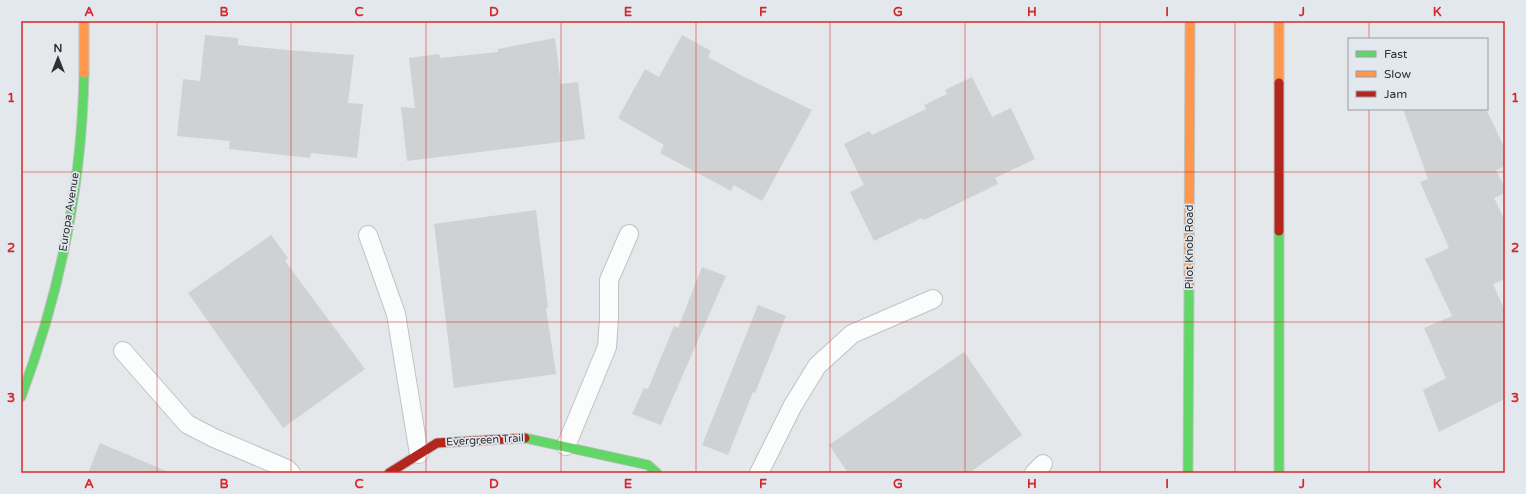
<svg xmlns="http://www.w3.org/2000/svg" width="1526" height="494" font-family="'Varela Round',sans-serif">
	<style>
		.building { fill: #cfd1d3 }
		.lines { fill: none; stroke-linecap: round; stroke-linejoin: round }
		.lane-casing { stroke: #c0c2c4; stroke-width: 20 }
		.fast-casing { stroke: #c0c2c4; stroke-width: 11 }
		.slow-casing { stroke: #c0c2c4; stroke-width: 11 }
		.jam-casing { stroke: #c0c2c4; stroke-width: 11 }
		.lane { stroke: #fbfcfc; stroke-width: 18 }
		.fast { stroke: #63d668; stroke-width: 9 }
		.slow { stroke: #ff974d; stroke-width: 9 }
		.jam { stroke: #b3261e; stroke-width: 9 }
		.grid { fill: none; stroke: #d62828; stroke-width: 1; stroke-opacity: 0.55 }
		.labels { text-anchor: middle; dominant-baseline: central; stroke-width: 3.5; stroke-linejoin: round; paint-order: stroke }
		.street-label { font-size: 11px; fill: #2e3032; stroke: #e2e8ee }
		.neatline { fill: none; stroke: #d62828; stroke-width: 1.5 }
		.grid-label { font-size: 13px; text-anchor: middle; font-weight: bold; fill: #d62828 }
	</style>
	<rect width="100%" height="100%" fill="#e5e8eb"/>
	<path class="building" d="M 205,35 L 238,38 L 238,45 L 287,50 L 354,55 L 348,103 L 363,104 L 357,158 L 311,153 L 310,158 L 229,149 L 230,141 L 177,136 L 183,79 L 200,81 Z
		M 682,35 L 711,51 L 708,57 L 744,77 L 812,110 L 762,201 L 734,185 L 731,191 L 660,153 L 664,145 L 618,118 L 645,69 L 659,77 Z
		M 555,38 L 561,84 L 578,82 L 585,139 L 407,161 L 401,107 L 415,108 L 409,58 L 439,54 L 440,58 L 498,52 L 498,49 Z
		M 972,77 L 992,117 L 1011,108 L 1035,159 L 995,178 L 998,184 L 924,220 L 922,218 L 874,241 L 850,192 L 864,185 L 844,144 L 869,131 L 872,135 L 926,109 L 924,105 L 947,94 L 945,90 Z
		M 1403,109 L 1486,109 L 1505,149 L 1505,166 L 1496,170 L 1505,188 L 1505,193 L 1494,198 L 1505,221 L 1505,279 L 1493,284 L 1505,311 L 1505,399 L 1439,432 L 1423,390 L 1446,378 L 1424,328 L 1452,316 L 1425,259 L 1449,248 L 1420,182 L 1428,179 Z
		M 536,210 L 548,307 L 546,308 L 556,374 L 454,388 L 434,224 Z
		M 271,235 L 288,258 L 285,261 L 365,369 L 283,428 L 188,293 Z
		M 702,267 L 726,276 L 661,425 L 632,414 L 644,388 L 648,389 L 674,326 L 678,328 Z
		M 758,305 L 786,316 L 755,393 L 753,392 L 728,455 L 702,445 Z
		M 964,352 L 1022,435 L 969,473 L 848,473 L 829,445 L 948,363 Z
		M 100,443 L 171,473 L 88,473 Z"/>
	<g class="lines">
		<defs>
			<path id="lane" d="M 368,235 L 396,314 L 419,454
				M 123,351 L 187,424 L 214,438 L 287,469 L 291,473
				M 566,446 L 607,347 L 609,318 L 609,280 L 629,234
				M 759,473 L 792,407 L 817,366 L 852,334 L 933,299
				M 1034,473 L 1043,464"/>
			<path id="fast" d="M 1279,231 L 1279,473
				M 21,397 C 60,293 82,184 84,73
				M 525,438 L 648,465 L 657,473
				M 1188,473 L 1189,283"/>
			<path id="slow" d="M 1279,21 L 1279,83
				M 84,73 L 84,21
				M 1189,283 L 1190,21"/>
			<path id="jam" d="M 1279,83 L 1279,231
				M 389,473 L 437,443 L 525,438"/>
		</defs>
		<use href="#lane" class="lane-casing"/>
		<use href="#fast" class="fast-casing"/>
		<use href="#slow" class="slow-casing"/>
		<use href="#jam" class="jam-casing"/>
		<use href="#lane" class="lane"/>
		<use href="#fast" class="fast"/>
		<use href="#slow" class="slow"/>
		<use href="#jam" class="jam"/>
	</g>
	<path class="grid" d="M 157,21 L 157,473M 291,21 L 291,473M 426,21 L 426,473M 561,21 L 561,473M 696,21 L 696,473M 830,21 L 830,473M 965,21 L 965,473M 1100,21 L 1100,473M 1235,21 L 1235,473M 1369,21 L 1369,39M 1369,109 L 1369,473M 21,172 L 1505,172M 21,322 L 1505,322"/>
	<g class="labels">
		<g class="street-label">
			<text transform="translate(69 212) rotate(-81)">Europa Avenue</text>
			<text transform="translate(1189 247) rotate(-90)">Pilot Knob Road</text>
			<text transform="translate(485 440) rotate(-3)">Evergreen Trail</text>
		</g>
	</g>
	<rect width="1526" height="494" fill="none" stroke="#e2e8ee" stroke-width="44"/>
	<rect x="1348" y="38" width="140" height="72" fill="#e2e8ee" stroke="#9a9ea3"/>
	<rect x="1356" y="51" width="20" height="6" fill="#63d668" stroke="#9a9ea3"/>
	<text x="1384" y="58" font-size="12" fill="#2e3032">Fast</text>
	<rect x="1356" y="71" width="20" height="6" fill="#ff974d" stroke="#9a9ea3"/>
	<text x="1384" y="78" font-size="12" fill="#2e3032">Slow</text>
	<rect x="1356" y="91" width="20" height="6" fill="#b3261e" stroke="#9a9ea3"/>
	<text x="1384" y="98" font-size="12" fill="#2e3032">Jam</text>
	<g transform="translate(58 58)" stroke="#e2e8ee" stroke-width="3" paint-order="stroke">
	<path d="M0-3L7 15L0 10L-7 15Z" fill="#2e3032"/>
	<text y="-6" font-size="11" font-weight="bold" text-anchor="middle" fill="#2e3032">N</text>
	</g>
	<rect x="22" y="22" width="1482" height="450" class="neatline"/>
	<g class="grid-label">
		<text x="89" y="16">A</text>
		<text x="224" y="16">B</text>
		<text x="359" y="16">C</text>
		<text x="494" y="16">D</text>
		<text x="628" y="16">E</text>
		<text x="763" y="16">F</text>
		<text x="898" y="16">G</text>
		<text x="1032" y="16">H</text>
		<text x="1167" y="16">I</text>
		<text x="1302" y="16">J</text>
		<text x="1437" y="16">K</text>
		<text x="11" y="102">1</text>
		<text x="1515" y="102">1</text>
		<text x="11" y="252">2</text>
		<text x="1515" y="252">2</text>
		<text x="11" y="402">3</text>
		<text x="1515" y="402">3</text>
		<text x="89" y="488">A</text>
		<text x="224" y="488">B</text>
		<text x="359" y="488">C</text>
		<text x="494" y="488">D</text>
		<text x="628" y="488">E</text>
		<text x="763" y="488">F</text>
		<text x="898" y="488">G</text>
		<text x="1032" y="488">H</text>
		<text x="1167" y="488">I</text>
		<text x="1302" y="488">J</text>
		<text x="1437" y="488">K</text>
	</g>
</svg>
